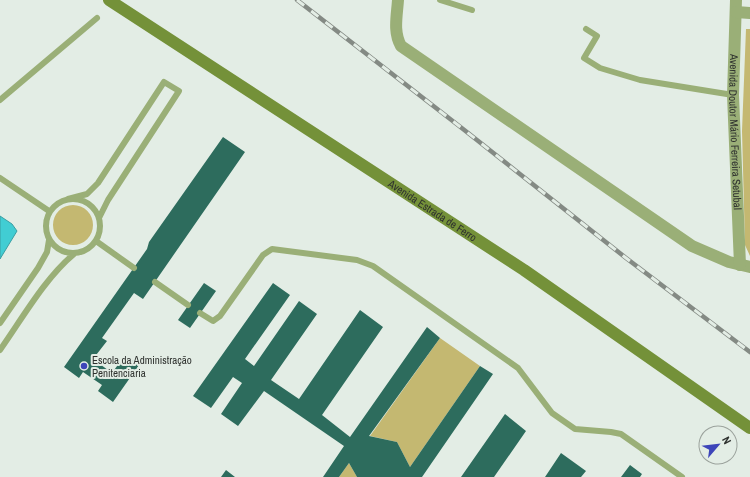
<svg xmlns="http://www.w3.org/2000/svg" width="750" height="477" font-family="'Archivo Narrow',sans-serif">
	<style>
		.green { fill: #c4b871 }
		.water { fill: #41cdd3; stroke: #3b9ea2 }
		.building { fill: #2d6c5d }
		.lines { fill: none; stroke-linecap: round; stroke-linejoin: round }
		.lane { stroke: #9aaf77; stroke-width: 6 }
		.street { stroke: #9aaf77; stroke-width: 12 }
		.secondary { stroke: #749139; stroke-width: 12 }
		.rail-casing { stroke: #848a84; stroke-width: 4.5 }
		.rail { stroke: #e3ede5; stroke-width: 3; stroke-dasharray: 9; stroke-linecap: butt }
		.poi-dot { fill: #3d45b9; stroke: #e3ede5; stroke-width: 1.5 }
		.labels { text-anchor: middle; dominant-baseline: central; stroke-width: 4; stroke-linejoin: round; paint-order: stroke }
		.street-label { font-size: 11px; fill: #2e312e; stroke: #e3ede5 }
		.poi-label { font-size: 11px; fill: #2e312e; stroke: #e3ede5; text-anchor: start }
	</style>
	<rect width="100%" height="100%" fill="#e3ede5"/>
	<path class="green" d="M 746,29 L 750,29 L 750,256 L 745,245 L 742,131 Z
		M53 225a20 20 0 1 1 40 0a20 20 0 1 1-40 0Z
		M 440,338 L 480,366 L 410,467 L 397,442 L 370,436 Z
		M 349,463 L 357,477 L 339,477 Z"/>
	<path class="water" d="M 0,216 L 12,224 L 17,231 L 0,259 Z"/>
	<path class="building" d="M 223,137 L 245,152 L 143,299 L 134,293 L 102,338 L 107,341 L 93,359 L 112,373 L 125,355 L 139,365 L 113,402 L 98,391 L 102,385 L 83,372 L 79,378 L 64,367 L 147,249 L 149,242 Z
		M 204,283 L 216,291 L 190,328 L 178,320 Z
		M 273,283 L 290,295 L 245,359 L 254,366 L 299,301 L 317,314 L 271,380 L 299,399 L 360,310 L 383,327 L 322,415 L 350,437 L 427,327 L 440,338 L 369,436 L 397,442 L 410,467 L 480,366 L 493,374 L 422,477 L 357,477 L 349,463 L 339,477 L 323,477 L 344,446 L 264,391 L 238,426 L 221,414 L 242,383 L 233,377 L 211,408 L 193,396 Z
		M 505,414 L 526,431 L 494,477 L 461,477 Z
		M 561,453 L 586,471 L 581,477 L 545,477 Z
		M 630,465 L 642,474 L 640,477 L 621,477 Z
		M 226,470 L 235,477 L 221,477 Z"/>
	<g class="lines">
		<path class="lane" d="M 440,0 L 472,10
			M 586,29 L 597,36 L 584,58 L 600,68 L 640,80 L 733,95
			M 0,100 L 97,18
			M 0,178 L 49,211
			M46 226a27 27 0 1 1 54 0a27 27 0 1 1-54 0Z
			M 68,199 L 87,194 L 98,183 L 164,82 L 179,91 L 108,200 L 99,218
			M 96,241 L 134,268
			M 155,282 L 188,305
			M 200,313 L 213,321 L 220,316 L 263,255 L 272,249 L 357,260 L 373,266 L 518,368 L 552,413 L 575,429 L 611,432 L 621,434 L 682,477
			M 0,323 L 38,268 L 47,252 L 49,240
			M 0,350 C 22,319 45,278 74,254"/>
		<g class="street">
			<path d="M 398,0 C 397,16 393,32 401,46 L 692,246 L 729,262 L 750,267"/>
			<path id="s1" d="M 736,0 L 733,95 L 740,265"/>
			<path d="M 736,12 L 750,13"/>
		</g>
		<path class="secondary" id="s2" d="M 109,0 L 524,270 L 750,428"/>
		<defs>
			<path id="rail" d="M 297,0 L 463,129 L 626,258 L 750,352"/>
		</defs>
		<use href="#rail" class="rail-casing"/>
		<use href="#rail" class="rail"/>
	</g>
	<circle class="poi-dot" cx="84" cy="366" r="4"/>
	<g class="labels">
		<g class="street-label">
			<text stroke="none"><textPath href="#s1" startOffset="132">Avenida Doutor Mário Ferreira Setubal</textPath></text>
			<text stroke="none"><textPath href="#s2" startOffset="386">Avenida Estrada de Ferro</textPath></text>
		</g>
		<g class="poi-label">
			<text x="92" y="360">Escola da Administração<tspan x="92" dy="13">Penitenciaria</tspan></text>
		</g>
	</g>
	<g transform="translate(718 445) rotate(62)"><circle r="19" fill="#e3ede5" stroke="#9ba29c"/>
	<path d="M0-3L7 15L0 10L-7 15Z" fill="#3d45b9"/>
	<text y="-6" font-size="11" font-weight="bold" text-anchor="middle" fill="#2e312e">N</text>
	</g>
</svg>
